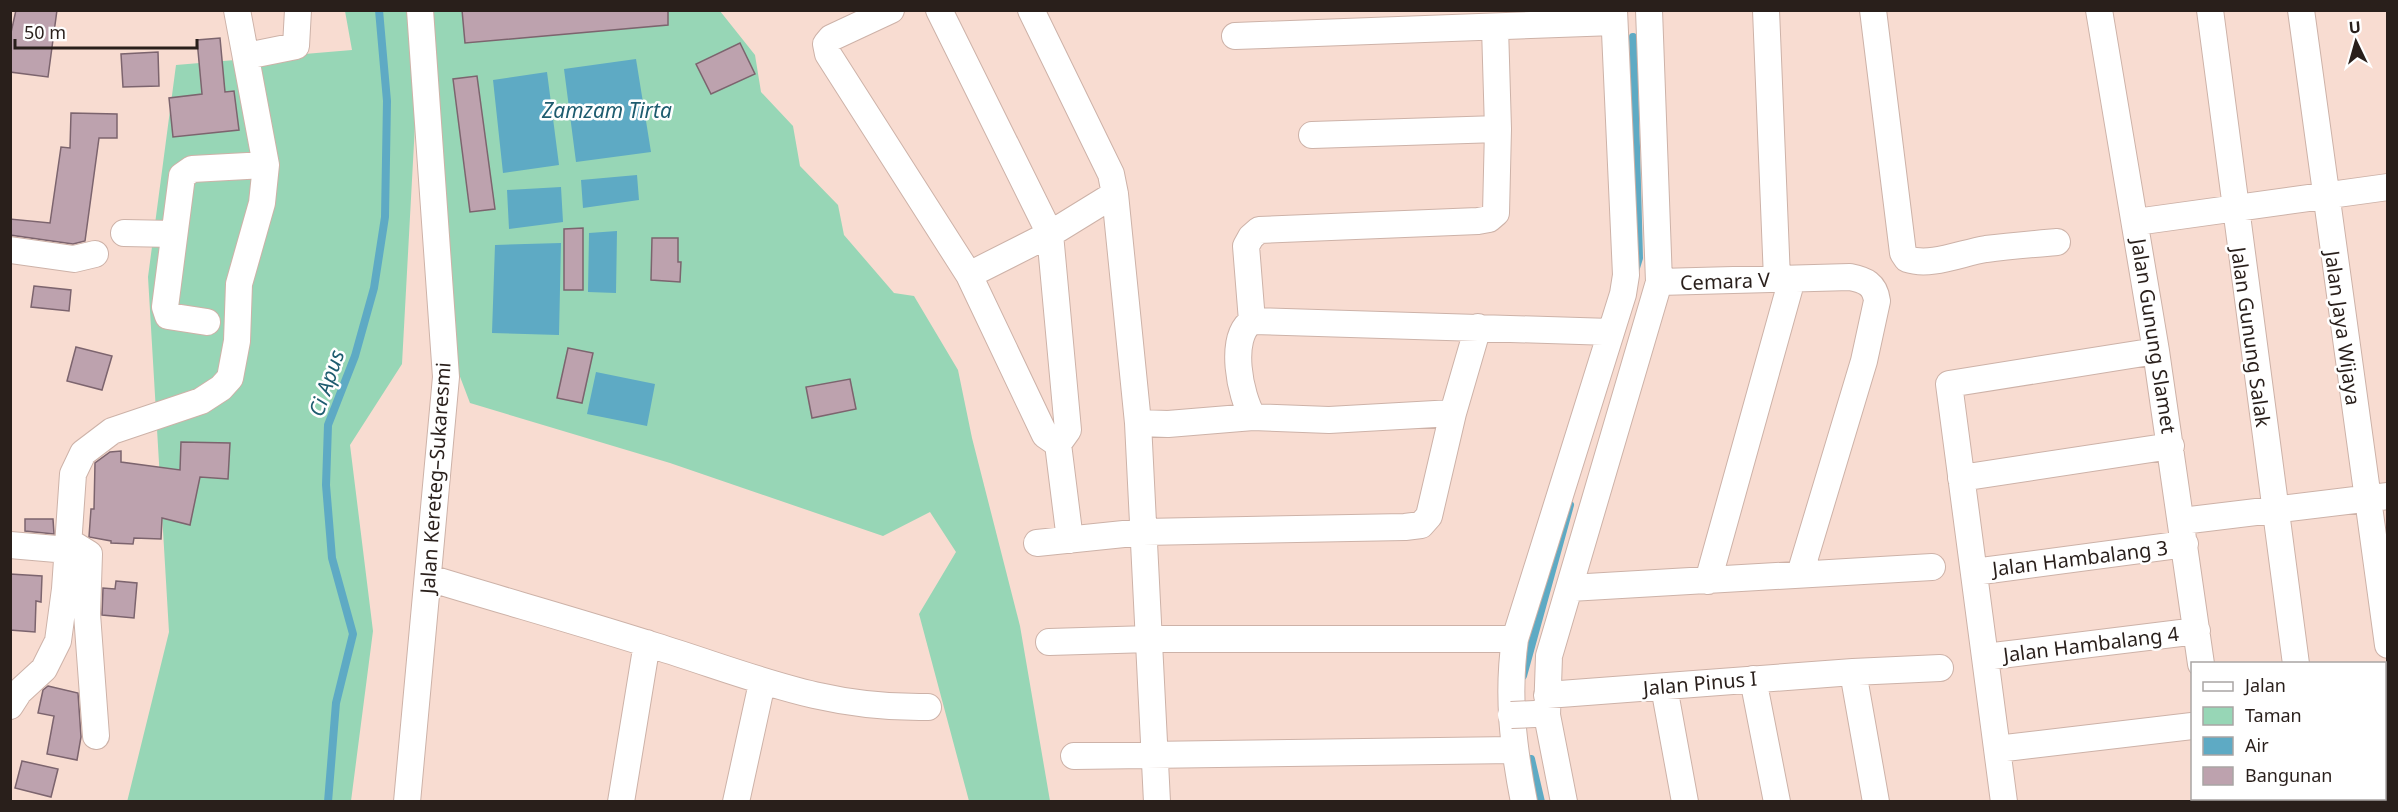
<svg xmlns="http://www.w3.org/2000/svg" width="2398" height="812" font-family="'Noto Sans',sans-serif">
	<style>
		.green { fill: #97d6b6 }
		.water { fill: #5eaac4 }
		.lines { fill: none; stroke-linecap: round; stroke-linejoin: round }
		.stream { stroke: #5eaac4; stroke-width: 8 }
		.building { fill: #bda2ae; stroke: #7c646e; stroke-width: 1.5 }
		.minor-casing { stroke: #cdb2a8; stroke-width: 28 }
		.minor { stroke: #fff; stroke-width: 26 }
		.minor-bridge-casing { stroke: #cdb2a8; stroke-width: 28; stroke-linecap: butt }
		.minor-bridge { stroke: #fff; stroke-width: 26 }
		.labels { text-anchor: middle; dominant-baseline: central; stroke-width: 5; stroke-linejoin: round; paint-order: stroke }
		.street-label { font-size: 20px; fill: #291f1b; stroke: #fff }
		.water-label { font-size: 21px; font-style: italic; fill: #1e5c6f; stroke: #fff }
	</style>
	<rect width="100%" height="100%" fill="#f8dcd1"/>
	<path class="green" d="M 345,11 L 409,11 L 419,51 L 402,364 L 350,445 L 373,631 L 351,801 L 127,802 L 169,632 L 148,277 L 176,65 L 352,50 Z
		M 434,11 L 720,11 L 755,55 L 761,92 L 793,126 L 800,166 L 838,205 L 844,235 L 894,293 L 914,296 L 958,370 L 972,438 L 1020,626 L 1050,801 L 969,801 L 919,614 L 956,552 L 930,512 L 883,536 L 670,463 L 470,403 L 443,332 L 420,27 Z"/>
	<path class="water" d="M 636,59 L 651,152 L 576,162 L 564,69 Z
		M 547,72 L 559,165 L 503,173 L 493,80 Z
		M 637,175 L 639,200 L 583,208 L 581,180 Z
		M 561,187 L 563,222 L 509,229 L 507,190 Z
		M 617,231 L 616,293 L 588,292 L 589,233 Z
		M 561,243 L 559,335 L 492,333 L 495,245 Z
		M 596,372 L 655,384 L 647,426 L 587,414 Z"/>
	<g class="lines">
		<path class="stream" d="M 1633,37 L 1639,258 L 1635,271
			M 1523,676 L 1570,505
			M 1531,759 L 1541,802
			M 328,802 L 336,703 L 353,634 L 332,558 L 326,485 L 328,425 L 355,356 L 374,288 L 385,217 L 387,101 L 379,10"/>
	</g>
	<path class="building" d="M 16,10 L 57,10 L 48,77 L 10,72 L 10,37 Z
		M 462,10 L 668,10 L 668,25 L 465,43 Z
		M 220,38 L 225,92 L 234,91 L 239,130 L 173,137 L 169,98 L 202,94 L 197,40 Z
		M 740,43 L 755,74 L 711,94 L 696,64 Z
		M 158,52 L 159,86 L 123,87 L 121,54 Z
		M 477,76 L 495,209 L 470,212 L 453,79 Z
		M 71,113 L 117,114 L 117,138 L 99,138 L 85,241 L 73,244 L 10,235 L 10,219 L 50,223 L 61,147 L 70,148 Z
		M 583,228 L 583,290 L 564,290 L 564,229 Z
		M 652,238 L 678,238 L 678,262 L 681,262 L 680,282 L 651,280 Z
		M 34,286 L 71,290 L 69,311 L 31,307 Z
		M 76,347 L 112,356 L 102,390 L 67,381 Z
		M 568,348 L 593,353 L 582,403 L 557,398 Z
		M 850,379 L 856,409 L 812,418 L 806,387 Z
		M 181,442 L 230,443 L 228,479 L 200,477 L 190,525 L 162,518 L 161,539 L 134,538 L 133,544 L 111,543 L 111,541 L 89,537 L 91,509 L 94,509 L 95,463 L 110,452 L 121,451 L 121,462 L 180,470 Z
		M 25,519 L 53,519 L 54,534 L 25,531 Z
		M 10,574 L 42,576 L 41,602 L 36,601 L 35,632 L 10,630 Z
		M 116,581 L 137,583 L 134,618 L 102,615 L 103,588 L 115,589 Z
		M 48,686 L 78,693 L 81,737 L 77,760 L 47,754 L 54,716 L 38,713 L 43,690 Z
		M 22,761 L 58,769 L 51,797 L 15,788 Z"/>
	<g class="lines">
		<defs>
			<path id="minor" d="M 891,10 L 831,38 L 826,44 L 828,54 L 969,275 L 1050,234 L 1068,430 L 1058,444 L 1070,540
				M 939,10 L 1050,234 L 1115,194
				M 1031,10 L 1111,174 L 1115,194 L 1138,423 L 1157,802
				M 1766,10 L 1777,279
				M 1873,10 L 1903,253 L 1907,259 C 1931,267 1961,253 1986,249 C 2010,246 2034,244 2057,242
				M 2099,10 L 2156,351 L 2201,664
				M 2210,10 L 2296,664
				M 2301,10 L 2388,645
				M 1235,36 L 1614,22
				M 247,56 L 296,46 L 298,10
				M 1312,135 L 1498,129
				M 2136,222 L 2388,187
				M 124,233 L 174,234
				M 10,250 L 74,259 L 95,254
				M 969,275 L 1045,435 L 1058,444
				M 1659,282 L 1850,277 C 1865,280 1875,284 1877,301 L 1864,361 L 1800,574
				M 1252,321 L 1611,332
				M 207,322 L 168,316 L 165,307 L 182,176 L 192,169 L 266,165
				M 1453,413 L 1329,420 L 1253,417 C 1240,396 1228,337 1252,321 L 1246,246 L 1251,237 L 1259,230 L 1478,221 L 1489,219 L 1496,213 L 1498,129 L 1495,27
				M 1138,423 L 1168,424 L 1253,417
				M 1961,478 L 2171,446
				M 2182,521 L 2388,496
				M 68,541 L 89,554 L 87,614 L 96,736
				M 1037,543 L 1143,532 L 1405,527 L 1421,525 L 1429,516 L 1453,413 L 1478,327
				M 10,545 L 68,550
				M 1974,572 L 2185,544
				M 429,578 C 504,601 580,622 655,646 C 752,676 823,709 928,707
				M 1708,581 L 1792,279
				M 1570,588 L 1932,567
				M 1049,642 L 1150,639 L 1515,639
				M 1985,657 L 2197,631
				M 1853,672 L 1876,802
				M 1753,679 L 1777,802
				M 1664,687 L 1685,802
				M 1547,695 L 1853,672 L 1940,668
				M 10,706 L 19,692 L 44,669 L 58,641 L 65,589 L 73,474 L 83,453 L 112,431 L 201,401 L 221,388 L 230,378 L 237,341 L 239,284 L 262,203 L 266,165 L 237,10
				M 1997,749 L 2192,726
				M 1074,756 L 1514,750
				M 2219,798 L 2220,802
				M 2315,798 L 2316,802
				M 407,802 L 446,377 L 420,10
				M 621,802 L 647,643
				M 736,802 L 762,683
				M 1524,802 C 1513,746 1507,695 1515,639 L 1623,294 L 1626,275 L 1614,10
				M 1564,802 L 1547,715 L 1549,656 L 1659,282 L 1649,10
				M 2004,802 L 1949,384 L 2156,351"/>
		</defs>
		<use href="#minor" class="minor-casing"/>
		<use href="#minor" class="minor"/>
		<defs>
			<path id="minor-bridge" d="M 1511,715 L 1535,714"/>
		</defs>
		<use href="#minor-bridge" class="minor-bridge-casing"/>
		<use href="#minor-bridge" class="minor-bridge"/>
	</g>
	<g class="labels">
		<g class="street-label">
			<text transform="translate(1725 281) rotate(-2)">Cemara V</text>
			<text transform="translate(2343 328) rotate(82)">Jalan Jaya Wijaya</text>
			<text transform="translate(2154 336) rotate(81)">Jalan Gunung Slamet</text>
			<text transform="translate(2251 337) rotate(82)">Jalan Gunung Salak</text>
			<text transform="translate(435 478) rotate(-86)">Jalan Kereteg–Sukaresmi</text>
			<text transform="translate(2080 558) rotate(-7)">Jalan Hambalang 3</text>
			<text transform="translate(2091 644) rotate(-7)">Jalan Hambalang 4</text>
			<text transform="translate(1700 683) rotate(-5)">Jalan Pinus I</text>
		</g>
		<g class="water-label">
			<text x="607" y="110">Zamzam Tirta</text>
			<text transform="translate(326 383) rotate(-71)">Ci Apus</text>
		</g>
	</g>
	<rect width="2398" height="812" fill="none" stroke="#291f1b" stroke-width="24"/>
	<rect x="2191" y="662" width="195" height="138" fill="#ffffff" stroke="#a9a5a4" stroke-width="1.5"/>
	<rect x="2203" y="682" width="30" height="9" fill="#ffffff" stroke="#a9a5a4" stroke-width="1.5"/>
	<text x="2245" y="692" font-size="18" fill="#291f1b">Jalan</text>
	<rect x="2203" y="707" width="30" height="18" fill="#97d6b6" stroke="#a9a5a4" stroke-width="1.5"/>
	<text x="2245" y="722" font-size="18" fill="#291f1b">Taman</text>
	<rect x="2203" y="737" width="30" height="18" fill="#5eaac4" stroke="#a9a5a4" stroke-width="1.5"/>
	<text x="2245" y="752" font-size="18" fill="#291f1b">Air</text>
	<rect x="2203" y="767" width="30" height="18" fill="#bda2ae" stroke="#a9a5a4" stroke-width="1.5"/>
	<text x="2245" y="782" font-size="18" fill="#291f1b">Bangunan</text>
	<g transform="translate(2356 42) rotate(355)" stroke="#ffffff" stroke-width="4.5" paint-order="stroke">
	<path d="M0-4.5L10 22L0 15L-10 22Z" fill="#291f1b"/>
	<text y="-9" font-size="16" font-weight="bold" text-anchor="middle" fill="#291f1b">U</text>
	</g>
	<path d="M15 39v9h182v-9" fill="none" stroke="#291f1b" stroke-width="3"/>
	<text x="24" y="39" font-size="18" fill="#291f1b" stroke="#ffffff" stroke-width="4.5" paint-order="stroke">50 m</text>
</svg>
